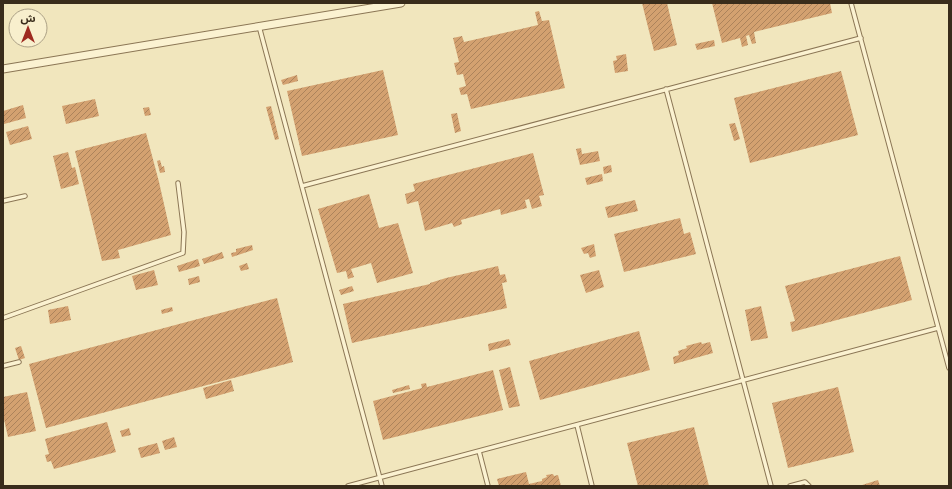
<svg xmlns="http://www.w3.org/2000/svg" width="952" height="489" font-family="'Libre Baskerville','Noto Sans Arabic',serif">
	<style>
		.building { fill: url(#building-hatch) }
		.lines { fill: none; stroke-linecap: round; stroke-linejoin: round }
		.service-casing { stroke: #8b7655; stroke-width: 5.5 }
		.minor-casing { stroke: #8b7655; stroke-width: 9 }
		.service { stroke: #fbf2d1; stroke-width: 3.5 }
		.minor { stroke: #fbf2d1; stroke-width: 7 }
	</style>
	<defs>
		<pattern id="building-hatch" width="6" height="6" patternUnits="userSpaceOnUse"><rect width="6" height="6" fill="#d3a170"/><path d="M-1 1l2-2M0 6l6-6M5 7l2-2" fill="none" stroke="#ac835b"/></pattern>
	</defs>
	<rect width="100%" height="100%" fill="#f1e6bd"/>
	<path class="building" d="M 642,3 L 667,3 L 677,45 L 654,51 Z
		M 712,3 L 830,3 L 832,13 L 754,32 L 756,43 L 752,44 L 749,35 L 746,36 L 748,45 L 742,47 L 740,38 L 722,43 Z
		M 539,11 L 542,21 L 549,20 L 565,88 L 471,109 L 467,94 L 461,95 L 459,88 L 466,86 L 463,74 L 457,75 L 454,63 L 459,62 L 453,38 L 462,36 L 464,42 L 538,25 L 535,12 Z
		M 714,40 L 715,46 L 697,50 L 695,44 Z
		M 626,54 L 628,71 L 615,73 L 613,61 L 617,60 L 616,56 Z
		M 383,70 L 398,135 L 302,156 L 287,91 Z
		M 841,71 L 858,135 L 750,163 L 734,98 Z
		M 297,75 L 298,81 L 283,85 L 281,80 Z
		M 95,99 L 99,116 L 66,124 L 62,106 Z
		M 23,105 L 26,118 L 4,124 L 3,111 Z
		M 271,106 L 279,139 L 275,140 L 266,107 Z
		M 149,107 L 151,115 L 145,116 L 143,108 Z
		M 457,113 L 461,131 L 455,133 L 451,114 Z
		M 735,123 L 740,139 L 734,141 L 729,124 Z
		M 28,126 L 32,139 L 10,145 L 6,132 Z
		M 146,133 L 159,182 L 171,235 L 118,250 L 120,258 L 102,261 L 75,151 Z
		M 581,148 L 582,154 L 598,151 L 600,161 L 580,165 L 576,149 Z
		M 68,152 L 72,168 L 75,167 L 79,184 L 61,189 L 53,156 Z
		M 533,153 L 544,195 L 539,196 L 542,206 L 532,209 L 529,199 L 525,200 L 527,208 L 501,215 L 500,209 L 461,220 L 462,224 L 454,227 L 452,223 L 425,231 L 418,201 L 407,204 L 405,194 L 415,191 L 413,184 Z
		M 160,160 L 162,167 L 164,166 L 165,172 L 160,173 L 157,161 Z
		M 611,165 L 612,172 L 604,174 L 603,167 Z
		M 602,174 L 603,181 L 587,185 L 585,178 Z
		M 369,194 L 379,228 L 398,223 L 413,273 L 377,283 L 371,263 L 351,269 L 354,277 L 348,279 L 346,271 L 337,273 L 318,209 Z
		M 635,200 L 638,211 L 608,218 L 605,207 Z
		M 680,218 L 684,234 L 690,232 L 696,254 L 624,272 L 614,234 Z
		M 594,244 L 596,256 L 590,258 L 588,253 L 584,254 L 581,248 Z
		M 252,245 L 253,250 L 232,257 L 231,253 L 236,252 L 236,249 Z
		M 222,252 L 224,258 L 204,264 L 202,259 Z
		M 900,256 L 912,300 L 792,332 L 790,322 L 795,321 L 785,286 Z
		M 198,259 L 200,266 L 179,272 L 177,266 Z
		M 247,263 L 249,269 L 241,271 L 239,266 Z
		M 498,266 L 500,275 L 505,274 L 507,282 L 502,283 L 507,308 L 352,343 L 343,304 L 430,284 L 430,283 L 446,278 Z
		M 154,270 L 158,285 L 136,290 L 132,276 Z
		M 599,270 L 604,287 L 586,293 L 580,275 Z
		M 199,276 L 200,282 L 189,285 L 188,279 Z
		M 352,286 L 354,291 L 341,295 L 339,290 Z
		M 277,298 L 293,362 L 46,428 L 29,364 Z
		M 68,306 L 71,320 L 50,324 L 48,310 Z
		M 761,306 L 768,338 L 751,341 L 745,310 Z
		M 172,307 L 173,311 L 162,314 L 161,310 Z
		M 639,331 L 650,370 L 540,400 L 529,361 Z
		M 509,339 L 511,345 L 489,351 L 488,344 Z
		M 701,342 L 702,344 L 710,342 L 713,353 L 674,364 L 673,357 L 679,355 L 678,351 L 687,348 L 686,346 Z
		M 21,346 L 25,358 L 19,360 L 15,348 Z
		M 510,367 L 520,406 L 509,408 L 499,370 Z
		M 493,370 L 503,410 L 383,440 L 373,401 L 422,388 L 421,384 L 426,383 L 427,387 Z
		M 231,380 L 234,391 L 206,399 L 203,388 Z
		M 409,385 L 410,389 L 393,393 L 392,390 Z
		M 838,387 L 854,452 L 788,468 L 772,403 Z
		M 27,392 L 36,431 L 8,437 L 3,415 L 3,397 Z
		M 107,422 L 116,452 L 54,469 L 51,461 L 47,462 L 45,455 L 49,454 L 45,439 Z
		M 694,427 L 709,486 L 638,486 L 627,443 Z
		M 129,428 L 131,435 L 122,437 L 120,431 Z
		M 174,437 L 177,447 L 165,450 L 162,441 Z
		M 157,443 L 160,453 L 141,458 L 138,448 Z
		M 526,472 L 529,484 L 542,481 L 542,479 L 547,477 L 546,475 L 553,474 L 554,476 L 558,475 L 561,486 L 499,486 L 497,479 Z
		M 878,480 L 880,486 L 859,486 Z"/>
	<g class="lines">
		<defs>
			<path id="service" d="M 851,3 L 949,368
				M 259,26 L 382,486
				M 666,89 L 771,486
				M 302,186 L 861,38
				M 3,201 L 25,196
				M 3,318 L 183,253 L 184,232 L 178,183
				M 3,366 L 19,362
				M 577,425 L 592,486
				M 479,451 L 488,486
				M 348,486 L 938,328
				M 790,486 L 805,482 L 809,486"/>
			<path id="minor" d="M 3,69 L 401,3"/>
		</defs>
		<use href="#service" class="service-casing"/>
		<use href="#minor" class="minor-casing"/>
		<use href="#service" class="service"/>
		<use href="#minor" class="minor"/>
	</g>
	<rect width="952" height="489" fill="none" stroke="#392c1b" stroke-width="8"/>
	<g transform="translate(28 28)"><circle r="19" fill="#f8efcd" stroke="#aca186"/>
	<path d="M0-3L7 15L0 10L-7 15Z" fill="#9e2a20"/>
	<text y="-6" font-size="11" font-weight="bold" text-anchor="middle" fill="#392c1b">ش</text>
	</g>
</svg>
